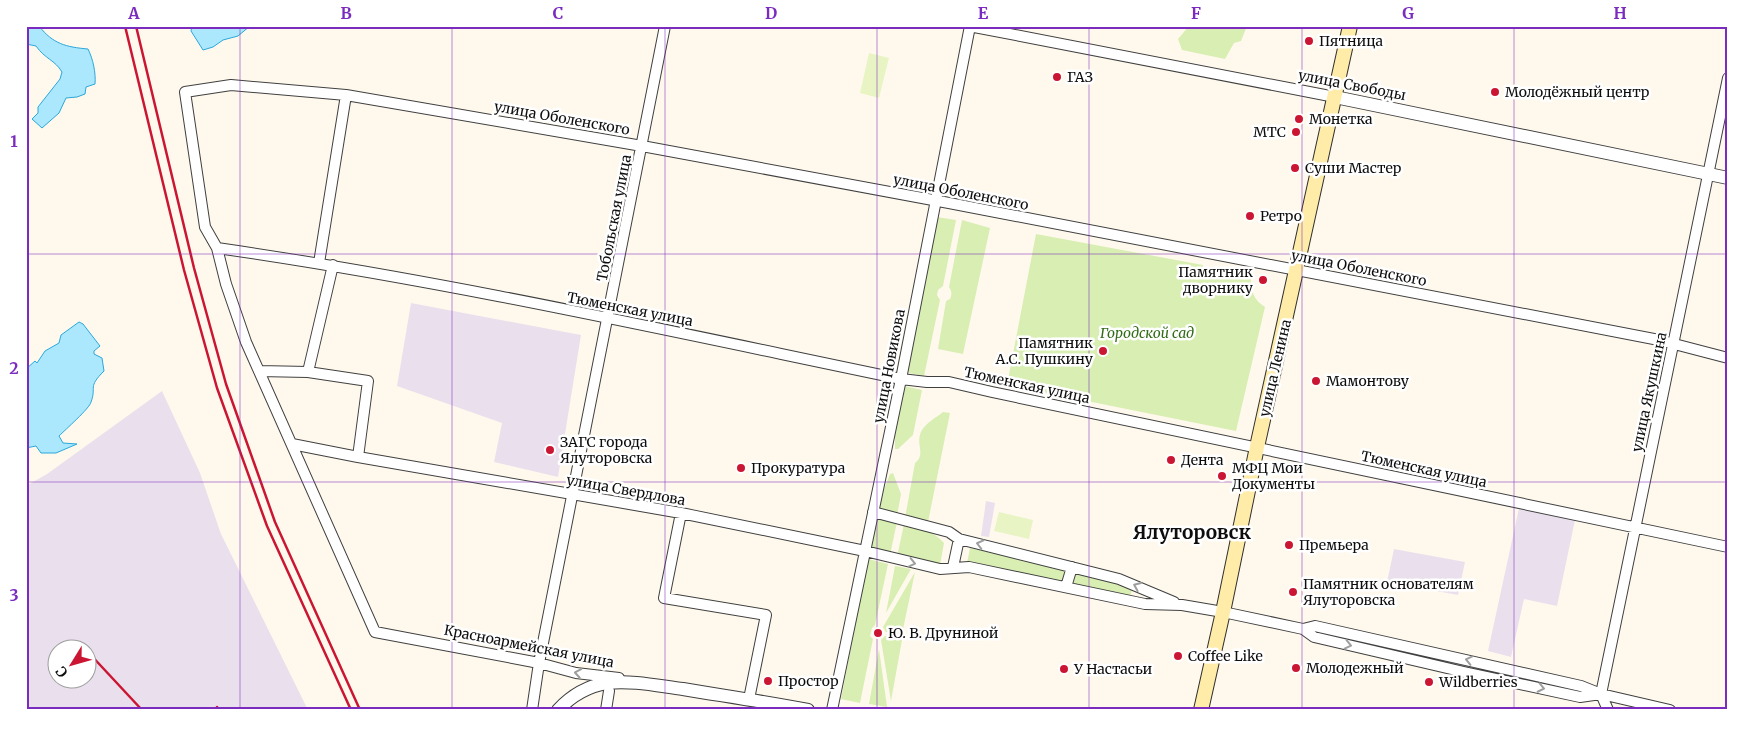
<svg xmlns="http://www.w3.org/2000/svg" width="1754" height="736" font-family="Merriweather,serif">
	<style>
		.industrial { fill: #eae0ed; fill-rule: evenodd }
		.green { fill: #d8eeb2 }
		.pitch { fill: #e9f4c5 }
		.water { fill: #abe7fd; stroke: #2ba8db }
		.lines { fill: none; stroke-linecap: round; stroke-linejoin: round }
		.minor-casing { stroke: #404040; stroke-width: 12 }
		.tertiary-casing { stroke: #404040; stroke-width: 14 }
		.secondary-casing { stroke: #2f2f2f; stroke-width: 16 }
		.minor { stroke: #fff; stroke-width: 10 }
		.tertiary { stroke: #fff; stroke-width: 12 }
		.secondary { stroke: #ffeca8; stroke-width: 14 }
		.rail { stroke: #cb1633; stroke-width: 2.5 }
		.oneway { stroke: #9e9e9e }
		.grid { fill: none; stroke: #7b2cbf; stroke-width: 1; stroke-opacity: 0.55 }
		.poi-dot { fill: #cb1633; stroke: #fff; stroke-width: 2 }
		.labels { text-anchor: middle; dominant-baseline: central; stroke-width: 5; stroke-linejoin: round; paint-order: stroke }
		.poi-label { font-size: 14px; fill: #0d0d0d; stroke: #fff; text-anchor: start }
		.street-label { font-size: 14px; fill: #0d0d0d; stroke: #fff }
		.park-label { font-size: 14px; font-style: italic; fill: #316b16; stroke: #fff }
		.district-label { font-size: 19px; font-weight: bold; fill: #0d0d0d; stroke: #fff }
		.neatline { fill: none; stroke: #7b2cbf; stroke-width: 2 }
		.grid-label { font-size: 16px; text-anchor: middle; font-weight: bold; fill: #7b2cbf }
	</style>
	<rect width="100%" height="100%" fill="#fff9ed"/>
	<path class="industrial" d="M 411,303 L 581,335 L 558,477 L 494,462 L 502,423 L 397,386 Z
		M 162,391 L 200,473 L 221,534 L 308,710 L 26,710 L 26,486 L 47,474 ZM 58,648 L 88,648 L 88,678 L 58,678 Z
		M 986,501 L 995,503 L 989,537 L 981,536 Z
		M 1519,508 L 1575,520 L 1557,606 L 1524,599 L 1511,657 L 1488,651 Z
		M 1394,549 L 1465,562 L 1458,595 L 1387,582 Z"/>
	<path class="green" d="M 1189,26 L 1247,26 L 1241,41 L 1234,43 L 1225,59 L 1182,50 L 1178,39 Z
		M 937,217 L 956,220 L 943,286 L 938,290 L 937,295 L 940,300 L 924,376 L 909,373 L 907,369 Z
		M 962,220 L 990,228 L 963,354 L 938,349 L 946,301 L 950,299 C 952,294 952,292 949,287 Z
		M 1036,234 L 1203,265 L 1201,274 L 1231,279 L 1233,270 L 1251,274 C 1250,288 1252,299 1265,307 L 1236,431 L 1007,385 Z
		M 904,386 L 922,390 L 913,435 L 898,449 L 895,449 L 895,429 Z
		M 943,412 L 950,413 L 928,522 L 905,518 L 915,463 C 927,453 914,444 922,430 C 926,423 937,417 943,412 Z
		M 893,473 L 901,494 L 897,516 L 880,512 L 881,497 L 890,474 Z
		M 881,518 L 897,522 L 890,555 L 870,549 L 877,520 Z
		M 904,524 C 919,528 934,531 944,543 L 940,565 L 897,557 Z
		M 970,548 L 1066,569 L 1063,584 L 967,563 Z
		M 868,559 L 888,564 L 875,625 L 872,628 L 870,636 L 873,639 L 860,703 L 841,699 Z
		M 895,566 L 911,569 L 886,613 Z
		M 915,572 L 902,634 L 886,632 L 883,627 Z
		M 1075,572 L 1133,587 L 1130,597 L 1072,586 Z
		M 885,636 L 902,640 L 891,701 L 881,640 Z
		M 879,649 L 887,707 L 869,704 Z"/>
	<path class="pitch" d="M 869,53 L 889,58 L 879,98 L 860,93 Z
		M 999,512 L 1033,520 L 1029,539 L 994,531 Z"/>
	<path class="water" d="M 26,26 L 39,26 C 53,44 66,47 88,49 C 93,59 96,73 95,84 L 86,87 L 85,94 L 77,97 L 66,98 L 59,113 L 42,128 L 32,119 L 38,113 L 38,107 L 60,79 L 62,72 C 55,60 45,59 36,46 L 26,44 Z
		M 192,26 L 250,26 L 238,36 L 223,40 L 213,47 L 203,50 L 191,31 Z
		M 79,322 L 83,324 L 100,346 L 94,351 L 94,354 L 102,358 L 104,371 C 87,388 97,386 91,402 C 90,408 65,430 59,436 L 63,443 L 77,444 L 56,453 L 41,453 L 36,446 L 26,448 L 26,369 L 35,361 L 37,363 L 45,351 L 59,343 L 61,335 Z"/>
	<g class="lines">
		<defs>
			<path id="minor" d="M 969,26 L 1335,97
				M 217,248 C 447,281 674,332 901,379 L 927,382 L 949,382 L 992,392 L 1728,547
				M 319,263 L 346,95
				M 259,371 L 308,372 L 368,381 L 358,457
				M 308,372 L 333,265
				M 292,444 L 358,457 L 681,513 L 865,551 L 940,569 L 969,567 L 1145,604 L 1182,605 L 1223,612 L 1303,629 L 1314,637 L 1464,672 L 1580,697 L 1601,694
				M 873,512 L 949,532 L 959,539 L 1119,579 L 1174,602
				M 681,513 L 664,598 L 766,615 L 749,699
				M 953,567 L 959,539
				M 1066,587 L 1072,567
				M 1303,629 L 1315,626 L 1581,686 L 1601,694 L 1670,710
				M 619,678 L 576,673 L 539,663 L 375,632 L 246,342 L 226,284 L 217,248 L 205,227 L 185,92 L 231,85 L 346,95 L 642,146 L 949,203 L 1659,340 L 1728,358
				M 532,710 L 539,663 L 665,26
				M 606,710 L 609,691
				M 832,710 L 901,379 L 970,26
				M 1608,710 L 1601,694 L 1728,78"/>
			<path id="tertiary" d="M 1335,97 L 1728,178
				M 558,710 C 571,696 588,686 607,683 C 632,680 659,686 683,689 C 725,696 766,702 808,710"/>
			<path id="secondary" d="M 1201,710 L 1223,612 L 1257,447 L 1350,26"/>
		</defs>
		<use href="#minor" class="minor-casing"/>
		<use href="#tertiary" class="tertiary-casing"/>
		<use href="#secondary" class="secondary-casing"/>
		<use href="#minor" class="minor"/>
		<use href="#tertiary" class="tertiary"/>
		<use href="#secondary" class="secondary"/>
		<path class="rail" d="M 125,26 L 184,270 L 217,388 L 267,526 L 351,710
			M 136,26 L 194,268 L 226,384 L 275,522 L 360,710
			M 88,652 L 142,710
			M 217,707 L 219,710"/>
	</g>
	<defs><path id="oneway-chevron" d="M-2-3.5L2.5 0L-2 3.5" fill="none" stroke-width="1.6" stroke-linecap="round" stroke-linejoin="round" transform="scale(1.25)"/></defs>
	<g class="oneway">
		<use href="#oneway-chevron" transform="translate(980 544) rotate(-166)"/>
		<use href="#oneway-chevron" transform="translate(912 563) rotate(13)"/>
		<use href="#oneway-chevron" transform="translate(1137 586) rotate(-157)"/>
		<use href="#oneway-chevron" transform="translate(1348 645) rotate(13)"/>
		<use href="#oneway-chevron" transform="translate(1469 660) rotate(-167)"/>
		<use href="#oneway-chevron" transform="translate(578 673) rotate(-170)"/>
		<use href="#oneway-chevron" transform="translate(1541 688) rotate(12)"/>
	</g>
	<path class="grid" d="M 240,26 L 240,710M 452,26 L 452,710M 665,26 L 665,710M 877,26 L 877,710M 1089,26 L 1089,710M 1302,26 L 1302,710M 1514,26 L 1514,710M 26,254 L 1728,254M 26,482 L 1728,482"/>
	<g class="poi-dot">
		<circle cx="1309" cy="41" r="5"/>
		<circle cx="1057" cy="77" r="5"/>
		<circle cx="1495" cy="92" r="5"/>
		<circle cx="1299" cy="119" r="5"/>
		<circle cx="1296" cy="132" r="5"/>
		<circle cx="1295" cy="168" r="5"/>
		<circle cx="1250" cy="216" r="5"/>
		<circle cx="1263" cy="280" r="5"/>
		<circle cx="1103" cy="351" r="5"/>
		<circle cx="1316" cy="381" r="5"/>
		<circle cx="550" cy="450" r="5"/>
		<circle cx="1171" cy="460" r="5"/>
		<circle cx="741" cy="468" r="5"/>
		<circle cx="1222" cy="476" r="5"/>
		<circle cx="1289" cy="545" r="5"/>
		<circle cx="1293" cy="592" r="5"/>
		<circle cx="878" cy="633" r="5"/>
		<circle cx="1178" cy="656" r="5"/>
		<circle cx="1296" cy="668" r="5"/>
		<circle cx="1064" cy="669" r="5"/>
		<circle cx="768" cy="681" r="5"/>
		<circle cx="1429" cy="682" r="5"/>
	</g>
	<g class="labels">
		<g class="poi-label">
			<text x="1319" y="41">Пятница</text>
			<text x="1067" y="77">ГАЗ</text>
			<text x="1505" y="92">Молодёжный центр</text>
			<text x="1309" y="119">Монетка</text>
			<text x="1286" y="132" text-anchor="end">МТС</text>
			<text x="1305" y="168">Суши Мастер</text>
			<text x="1260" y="216">Ретро</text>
			<text x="1253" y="272" text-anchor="end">Памятник<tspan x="1253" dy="16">дворнику</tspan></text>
			<text x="1093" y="343" text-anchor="end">Памятник<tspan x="1093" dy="16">А.С. Пушкину</tspan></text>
			<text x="1326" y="381">Мамонтову</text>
			<text x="560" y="442">ЗАГС города<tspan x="560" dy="16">Ялуторовска</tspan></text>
			<text x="1181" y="460">Дента</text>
			<text x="751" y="468">Прокуратура</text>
			<text x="1232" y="468">МФЦ Мои<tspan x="1232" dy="16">Документы</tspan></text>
			<text x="1299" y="545">Премьера</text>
			<text x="1303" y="584">Памятник основателям<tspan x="1303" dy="16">Ялуторовска</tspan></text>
			<text x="888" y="633">Ю. В. Друниной</text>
			<text x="1188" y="656">Coffee Like</text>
			<text x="1306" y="668">Молодежный</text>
			<text x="1074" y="669">У Настасьи</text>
			<text x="778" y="681">Простор</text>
			<text x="1439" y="682">Wildberries</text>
		</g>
		<g class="street-label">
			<text transform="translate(1352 85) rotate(11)">улица Свободы</text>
			<text transform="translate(562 118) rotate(10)">улица Оболенского</text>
			<text transform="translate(961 192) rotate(11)">улица Оболенского</text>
			<text transform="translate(614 218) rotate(-79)">Тобольская улица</text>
			<text transform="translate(1359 268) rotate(11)">улица Оболенского</text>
			<text transform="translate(630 309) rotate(11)">Тюменская улица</text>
			<text transform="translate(889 366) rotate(-79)">улица Новикова</text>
			<text transform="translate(1275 368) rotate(-77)">улица Ленина</text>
			<text transform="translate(1027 385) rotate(12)">Тюменская улица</text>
			<text transform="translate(1649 392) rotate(-78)">улица Якушкина</text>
			<text transform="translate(1424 469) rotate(12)">Тюменская улица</text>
			<text transform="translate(626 490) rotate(10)">улица Свердлова</text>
			<text transform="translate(529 646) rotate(11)">Красноармейская улица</text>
		</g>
		<g class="park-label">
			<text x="1147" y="333">Городской сад</text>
		</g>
		<g class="district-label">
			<text x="1192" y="532">Ялуторовск</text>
		</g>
	</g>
	<rect width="1754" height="736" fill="none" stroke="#ffffff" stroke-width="55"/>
	<g transform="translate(72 664) rotate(233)"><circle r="24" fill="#ffffff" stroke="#9e9e9e"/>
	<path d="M0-4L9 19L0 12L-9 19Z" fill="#cb1633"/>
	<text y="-8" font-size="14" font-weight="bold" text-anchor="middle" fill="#0d0d0d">С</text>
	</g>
	<rect x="28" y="28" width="1698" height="680" class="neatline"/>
	<g class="grid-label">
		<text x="134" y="19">A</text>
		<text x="346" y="19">B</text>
		<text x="558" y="19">C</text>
		<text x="771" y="19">D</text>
		<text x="983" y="19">E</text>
		<text x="1196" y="19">F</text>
		<text x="1408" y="19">G</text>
		<text x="1620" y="19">H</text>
		<text x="14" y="147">1</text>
		<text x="14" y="374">2</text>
		<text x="14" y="601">3</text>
	</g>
</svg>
